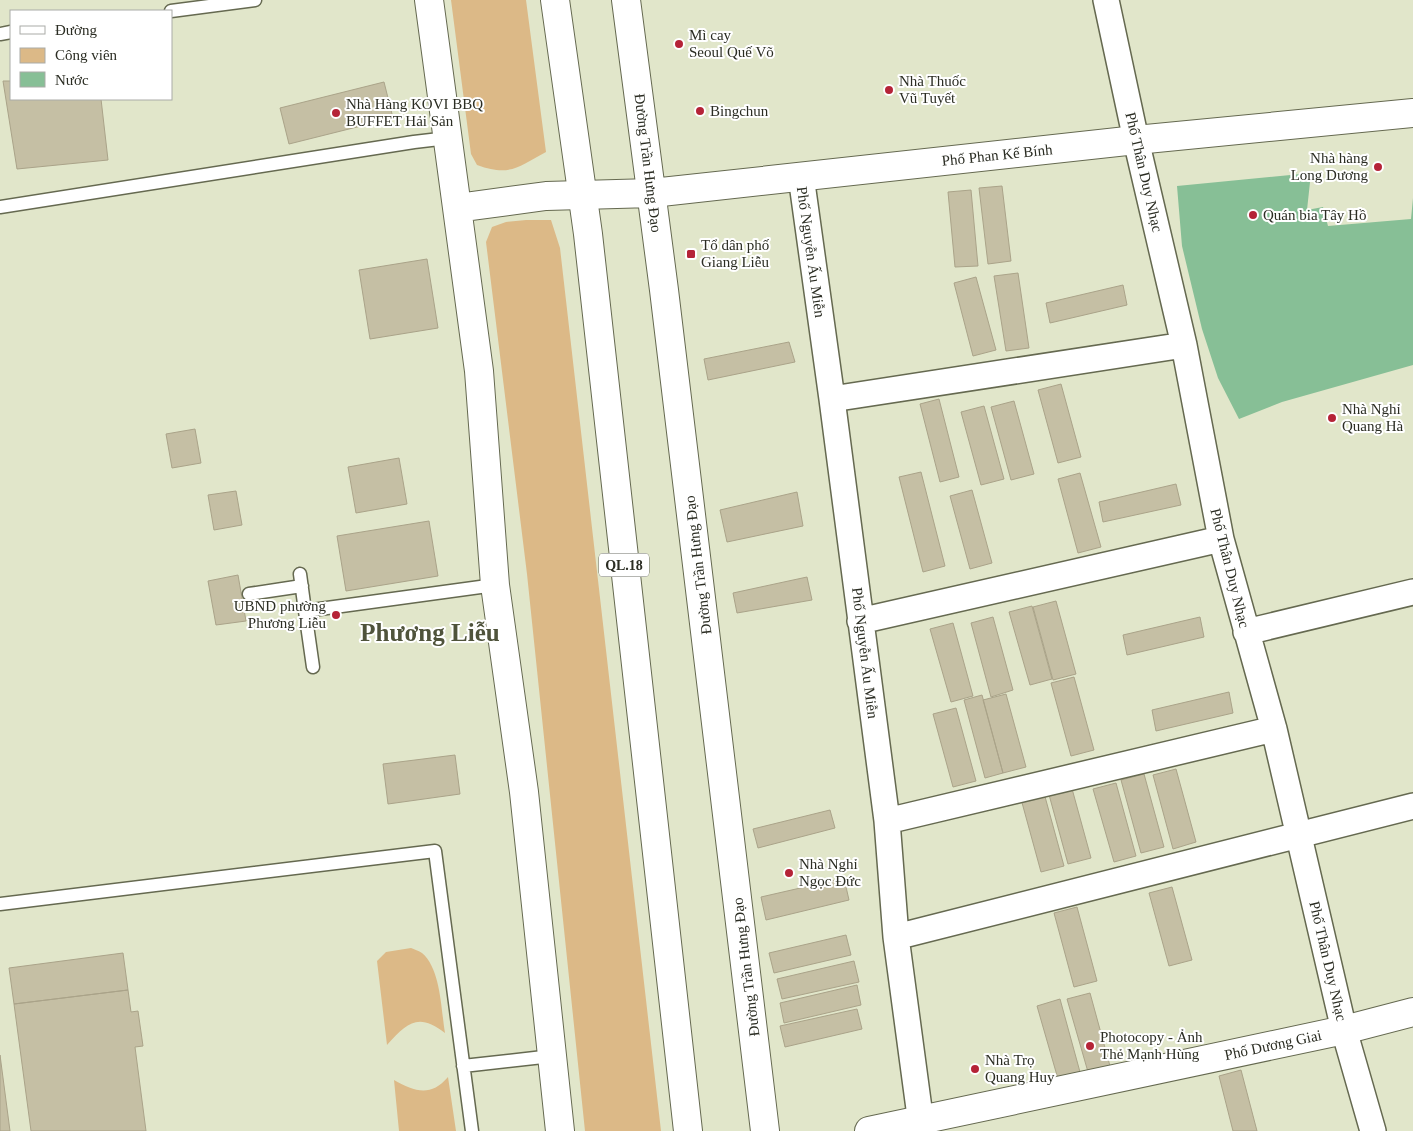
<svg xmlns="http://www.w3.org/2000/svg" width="1413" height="1131" font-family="'Times New Roman',serif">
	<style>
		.green { fill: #dcb987 }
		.water { fill: #87bf96 }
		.building { fill: #c5bfa4; stroke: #aaa389 }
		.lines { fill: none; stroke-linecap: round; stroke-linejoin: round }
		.service-casing { stroke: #656950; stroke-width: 15 }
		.minor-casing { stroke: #656950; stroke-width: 28 }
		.tertiary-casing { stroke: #656950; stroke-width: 30 }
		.secondary-casing { stroke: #656950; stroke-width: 30 }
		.trunk-casing { stroke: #656950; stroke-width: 30 }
		.service { stroke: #fff; stroke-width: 12 }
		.minor { stroke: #fff; stroke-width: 25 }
		.tertiary { stroke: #fff; stroke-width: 28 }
		.secondary { stroke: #fff; stroke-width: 28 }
		.trunk { stroke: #fff; stroke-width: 28 }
		.poi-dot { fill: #b52337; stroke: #fff; stroke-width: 2 }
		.labels { text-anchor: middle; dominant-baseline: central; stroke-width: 4; stroke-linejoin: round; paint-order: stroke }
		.shield { fill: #fff; stroke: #6b6c65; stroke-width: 1 }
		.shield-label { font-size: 14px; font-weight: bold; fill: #2b2d23 }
		.poi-label { font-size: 15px; fill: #2b2d23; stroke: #fff; text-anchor: start }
		.street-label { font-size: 15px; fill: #2b2d23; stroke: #fff }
		.town-label { font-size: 25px; font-weight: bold; fill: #4f533b; stroke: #fff }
	</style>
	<rect width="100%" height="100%" fill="#e1e6ca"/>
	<path class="green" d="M 451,0 L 526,0 L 546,152 C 518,167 510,177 477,165 L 471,154 Z
		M 526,220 L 551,220 L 560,248 L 661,1131 L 585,1131 L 527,574 L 486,242 L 492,227 L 506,222 Z
		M 411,948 C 414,949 419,951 422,953 C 441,969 441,1010 445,1033 C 418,1012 407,1023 387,1045 L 377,961 L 386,952 Z
		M 448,1077 L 456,1131 L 399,1131 L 394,1080 C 415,1092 431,1097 448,1077 Z"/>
	<path class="water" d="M 1311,173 L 1307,210 L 1323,207 L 1328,226 L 1411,219 L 1413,198 L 1413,365 L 1282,402 L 1239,419 L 1218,378 L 1202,329 L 1182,246 L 1177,186 Z"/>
	<path class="building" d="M 3,81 L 11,81 L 11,99 L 101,99 L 108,160 L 17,169 Z
		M 384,82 L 393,118 L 289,144 L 280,108 Z
		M 1002,186 L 1011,261 L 988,264 L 979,188 Z
		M 971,190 L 978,266 L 955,267 L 948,192 Z
		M 427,259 L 438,328 L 370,339 L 359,270 Z
		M 1018,273 L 1029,348 L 1006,351 L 994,276 Z
		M 976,277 L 996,350 L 973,356 L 954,283 Z
		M 1123,285 L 1127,305 L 1050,323 L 1046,303 Z
		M 789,342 L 795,362 L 708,380 L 704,359 Z
		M 1061,384 L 1081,457 L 1058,463 L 1038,390 Z
		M 939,399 L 959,477 L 940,482 L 920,404 Z
		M 1014,401 L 1034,474 L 1011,480 L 991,407 Z
		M 984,406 L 1004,479 L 981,485 L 961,412 Z
		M 195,429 L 201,463 L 172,468 L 166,434 Z
		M 399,458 L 407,504 L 356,513 L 348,467 Z
		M 921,472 L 945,566 L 923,572 L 899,477 Z
		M 1080,473 L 1101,547 L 1078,553 L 1058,479 Z
		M 1176,484 L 1181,505 L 1103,522 L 1099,502 Z
		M 972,490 L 992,563 L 970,569 L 950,496 Z
		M 236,491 L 242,525 L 214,530 L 208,495 Z
		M 797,492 L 803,526 L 727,542 L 720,510 Z
		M 429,521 L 438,576 L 346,591 L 337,536 Z
		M 238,575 L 246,621 L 216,625 L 208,581 Z
		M 807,577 L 812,600 L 737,613 L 733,593 Z
		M 1056,601 L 1076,674 L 1053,680 L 1033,607 Z
		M 1032,606 L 1052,679 L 1030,685 L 1009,612 Z
		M 993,617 L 1013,690 L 991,697 L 971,623 Z
		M 1200,617 L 1204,637 L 1127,655 L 1123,635 Z
		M 953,623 L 973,696 L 951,702 L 930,629 Z
		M 1074,677 L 1094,750 L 1071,756 L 1051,683 Z
		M 1229,692 L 1233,713 L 1156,731 L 1152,710 Z
		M 1006,694 L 1026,767 L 1003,773 L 983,700 Z
		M 982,695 L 1003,773 L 985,778 L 964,700 Z
		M 956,708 L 976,781 L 953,787 L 933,714 Z
		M 455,755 L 460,794 L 388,804 L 383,764 Z
		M 1176,769 L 1196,842 L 1173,849 L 1153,775 Z
		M 1144,774 L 1164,847 L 1141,853 L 1121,780 Z
		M 1116,783 L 1136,856 L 1114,862 L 1093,789 Z
		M 1071,785 L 1091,858 L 1068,864 L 1048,791 Z
		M 1044,793 L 1064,866 L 1041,872 L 1021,799 Z
		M 830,810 L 835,828 L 758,848 L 753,829 Z
		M 844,878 L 849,900 L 766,920 L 761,897 Z
		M 1172,887 L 1192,960 L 1169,966 L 1149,893 Z
		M 1077,907 L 1097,981 L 1074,987 L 1054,913 Z
		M 846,935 L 851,955 L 774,973 L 769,953 Z
		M 123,953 L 128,990 L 14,1004 L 9,968 Z
		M 854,961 L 859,982 L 782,999 L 777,979 Z
		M 857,985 L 861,1005 L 784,1023 L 780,1003 Z
		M 128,990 L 131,1012 L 138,1011 L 143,1046 L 135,1047 L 146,1131 L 31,1131 L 14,1004 Z
		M 1090,993 L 1110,1066 L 1088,1072 L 1067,999 Z
		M 1060,999 L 1080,1072 L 1058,1079 L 1037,1006 Z
		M 857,1009 L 862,1029 L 785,1047 L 780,1026 Z
		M 0,1055 L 10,1131 L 0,1131 Z
		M 1241,1070 L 1257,1131 L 1233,1131 L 1219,1076 Z"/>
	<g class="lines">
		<defs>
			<path id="service" d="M 171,11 L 255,0
				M 0,34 L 11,32
				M 0,207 L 414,142 L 448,138
				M 300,574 L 305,611 L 495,585
				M 249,594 L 302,586
				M 305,611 L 313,667
				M 0,904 L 435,851 L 472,1131
				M 463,1066 L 552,1056"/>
			<path id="minor" d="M 1106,0 L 1136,140 L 1184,345 L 1221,539 L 1274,729 L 1344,1030 L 1373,1131
				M 801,176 L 832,399 L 887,821 L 896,937 L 922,1131
				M 832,399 L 1184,345
				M 860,621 L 1221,539
				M 1246,632 L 1413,592
				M 887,821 L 1274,729
				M 896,937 L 1413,806"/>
			<path id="tertiary" d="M 869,1131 L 1344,1030 L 1413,1012"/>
			<path id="secondary" d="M 429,0 L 479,371 L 495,585 L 524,792 L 560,1131
				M 626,0 L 664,290 L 765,1131
				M 457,208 L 546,196 L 652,193 L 1136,140 L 1413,113"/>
			<path id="trunk" d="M 555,0 L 588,234 L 688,1131"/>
		</defs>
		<use href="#service" class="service-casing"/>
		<use href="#minor" class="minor-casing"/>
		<use href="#tertiary" class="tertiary-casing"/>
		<use href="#secondary" class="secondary-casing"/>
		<use href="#trunk" class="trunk-casing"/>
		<use href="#service" class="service"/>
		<use href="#minor" class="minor"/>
		<use href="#tertiary" class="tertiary"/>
		<use href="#secondary" class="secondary"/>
		<use href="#trunk" class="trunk"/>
	</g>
	<g class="poi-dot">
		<circle cx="679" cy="44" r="5"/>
		<circle cx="889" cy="90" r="5"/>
		<circle cx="700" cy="111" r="5"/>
		<circle cx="336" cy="113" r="5"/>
		<circle cx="1378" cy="167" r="5"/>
		<circle cx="1253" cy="215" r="5"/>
		<rect x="686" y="249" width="10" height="10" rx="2.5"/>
		<circle cx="1332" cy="418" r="5"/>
		<circle cx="336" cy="615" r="5"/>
		<circle cx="789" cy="873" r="5"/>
		<circle cx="1090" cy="1046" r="5"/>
		<circle cx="975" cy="1069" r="5"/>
	</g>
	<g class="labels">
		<rect class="shield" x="599" y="553.5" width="50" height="23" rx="4"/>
		<g class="shield-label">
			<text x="624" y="565">QL.18</text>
		</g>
		<g class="poi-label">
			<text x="689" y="35">Mì cay<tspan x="689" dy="17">Seoul Quế Võ</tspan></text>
			<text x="899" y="81">Nhà Thuốc<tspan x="899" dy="17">Vũ Tuyết</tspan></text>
			<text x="346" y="104">Nhà Hàng KOVI BBQ<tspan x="346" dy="17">BUFFET Hải Sản</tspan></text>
			<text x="710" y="111">Bingchun</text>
			<text x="1368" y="158" text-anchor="end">Nhà hàng<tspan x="1368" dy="17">Long Dương</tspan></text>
			<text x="1263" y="215">Quán bia Tây Hồ</text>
			<text x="701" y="245">Tổ dân phố<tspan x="701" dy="17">Giang Liễu</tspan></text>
			<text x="1342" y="409">Nhà Nghỉ<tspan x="1342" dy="17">Quang Hà</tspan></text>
			<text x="326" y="606" text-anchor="end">UBND phường<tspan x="326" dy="17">Phương Liễu</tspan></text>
			<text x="799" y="864">Nhà Nghỉ<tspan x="799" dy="17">Ngọc Đức</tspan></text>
			<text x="1100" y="1037">Photocopy - Ảnh<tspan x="1100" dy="17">Thẻ Mạnh Hùng</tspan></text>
			<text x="985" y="1060">Nhà Trọ<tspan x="985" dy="17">Quang Huy</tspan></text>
		</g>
		<g class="street-label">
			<text transform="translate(997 155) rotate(-6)">Phố Phan Kế Bính</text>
			<text transform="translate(648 163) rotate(83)">Đường Trần Hưng Đạo</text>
			<text transform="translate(1144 172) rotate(77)">Phố Thân Duy Nhạc</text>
			<text transform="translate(811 252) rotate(82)">Phố Nguyễn Ấu Miễn</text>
			<text transform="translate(698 565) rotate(-97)">Đường Trần Hưng Đạo</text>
			<text transform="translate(1230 568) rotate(76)">Phố Thân Duy Nhạc</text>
			<text transform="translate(865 653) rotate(83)">Phố Nguyễn Ấu Miễn</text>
			<text transform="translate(1328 961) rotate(77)">Phố Thân Duy Nhạc</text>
			<text transform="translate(746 967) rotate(-97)">Đường Trần Hưng Đạo</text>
			<text transform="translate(1273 1045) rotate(-12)">Phố Dương Giai</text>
		</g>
		<g class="town-label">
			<text x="430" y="632">Phương Liễu</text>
		</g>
	</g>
	<rect x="10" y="10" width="162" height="90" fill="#ffffff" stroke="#aaaba7"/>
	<rect x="20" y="26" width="25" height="8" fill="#ffffff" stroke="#aaaba7"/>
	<text x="55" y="35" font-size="15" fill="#2b2d23">Đường</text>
	<rect x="20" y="48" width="25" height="15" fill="#dcb987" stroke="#aaaba7"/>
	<text x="55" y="60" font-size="15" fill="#2b2d23">Công viên</text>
	<rect x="20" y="72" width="25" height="15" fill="#87bf96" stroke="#aaaba7"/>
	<text x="55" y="85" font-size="15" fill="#2b2d23">Nước</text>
</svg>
